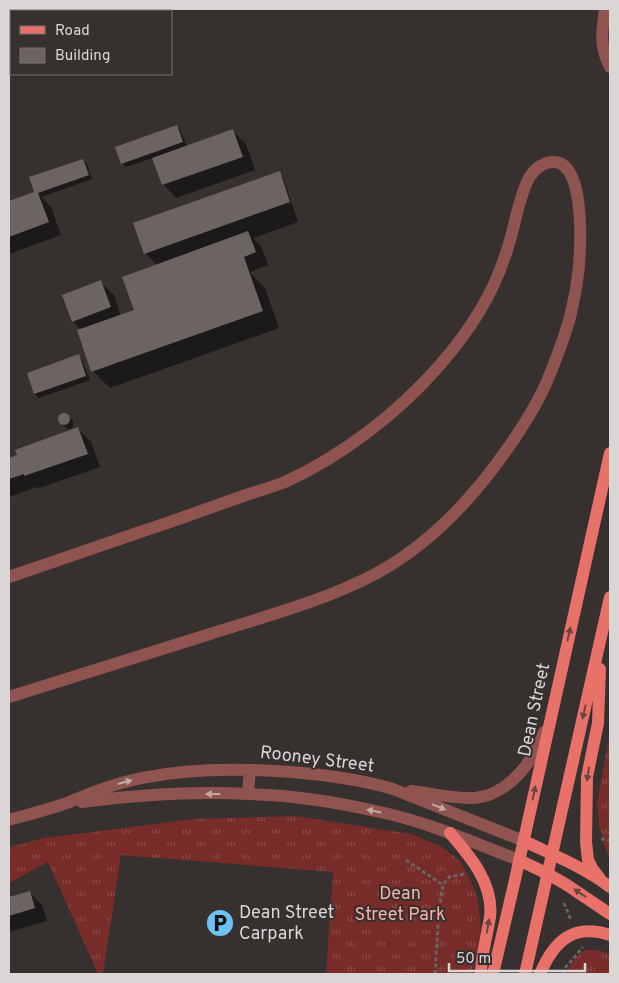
<svg xmlns="http://www.w3.org/2000/svg" width="619" height="983" font-family="Overpass,sans-serif">
	<style>
		.grass { fill: url(#grass-tufts) }
		.shadow { fill: #0007 }
		.building { fill: #6b6463 }
		.lines { fill: none; stroke-linecap: round; stroke-linejoin: round }
		.path { stroke: #696362; stroke-width: 3; stroke-dasharray: 4 2.5; stroke-linecap: butt }
		.minor { stroke: #8f544f; stroke-width: 12 }
		.major { stroke: #e87169; stroke-width: 12 }
		.oneway { fill: #6b4440 }
		.oneway2 { fill: #c0a8a7 }
		.labels { text-anchor: middle; dominant-baseline: central; stroke-width: 4; stroke-linejoin: round; paint-order: stroke }
		.street-label { font-size: 18px; fill: #dad6d6; stroke: #36302f }
		.park-label { font-size: 18px; fill: #f8afa7; stroke: #36302f }
		.poi-label { font-size: 18px; fill: #dad6d6; stroke: #36302f; text-anchor: start }
	</style>
	<defs>
		<pattern id="grass-tufts" width="24" height="20" patternUnits="userSpaceOnUse" patternTransform="scale(1.25)"><rect width="24" height="20" fill="#772c29"/><path d="M3 7l-1-3M5 7V3M7 7l1-3M15 17l-1-3M17 17v-4M19 17l1-3" fill="none" stroke="#8a4a47"/></pattern>
	</defs>
	<rect width="100%" height="100%" fill="#36302f"/>
	<path class="grass" d="M 610,732 L 610,858 L 606,851 L 599,826 L 597,804 Z
		M 295,816 L 411,834 L 442,847 L 460,861 L 470,879 L 478,899 L 481,929 L 472,974 L 326,974 L 333,872 L 121,855 L 103,974 L 98,974 L 48,862 L 9,883 L 9,847 L 45,838 L 194,819 Z
		M 592,950 L 602,951 L 610,955 L 610,974 L 567,974 C 569,966 575,955 584,951 C 585,950 591,950 592,950 Z"/>
	<path class="shadow" d="M 177,126 L 181,131 L 187,147 L 233,131 L 246,144 L 255,170 L 176,198 L 163,184 L 153,158 L 126,167 L 122,163 Z
		M 83,160 L 87,164 L 92,179 L 41,197 L 51,207 L 61,235 L 9,254 L 9,202 L 33,193 L 37,197 L 30,178 Z
		M 279,173 L 283,177 L 298,222 L 253,238 L 261,246 L 268,265 L 251,272 L 252,275 L 265,288 L 279,328 L 110,388 L 93,371 L 81,330 L 73,321 L 100,282 L 114,295 L 121,316 L 135,311 L 158,266 L 145,253 Z
		M 78,356 L 82,360 L 90,380 L 39,398 L 35,394 L 28,374 Z
		M 65,414 L 73,421 L 73,426 L 71,429 L 68,429 L 59,422 L 59,417 L 61,415 Z
		M 78,429 L 91,442 L 100,467 L 39,488 L 37,487 L 9,497 L 9,459 Z
		M 29,892 L 42,905 L 47,921 L 9,932 L 9,899 Z"/>
	<path class="building" d="M 177,125 L 183,142 L 121,164 L 115,147 Z
		M 233,129 L 243,157 L 162,185 L 152,158 Z
		M 83,159 L 89,175 L 38,193 L 49,222 L 9,237 L 9,201 L 34,192 L 29,177 Z
		M 280,171 L 290,202 L 144,254 L 133,223 Z
		M 248,231 L 256,252 L 244,257 L 263,311 L 91,372 L 77,330 L 134,310 L 122,277 Z
		M 101,280 L 111,307 L 72,322 L 62,295 Z
		M 79,354 L 86,376 L 34,394 L 27,373 Z
		M58 419a6 6 0 1 1 12 0a6 6 0 1 1-12 0Z
		M 78,427 L 88,454 L 24,476 L 24,474 L 9,479 L 9,458 L 17,455 L 15,450 Z
		M 30,891 L 35,908 L 9,916 L 9,897 Z"/>
	<g class="lines">
		<path class="path" d="M 601,839 L 610,840
			M 406,860 L 443,885
			M 564,903 L 571,920
			M 435,974 L 439,911 L 443,885 L 449,877 L 464,874
			M 563,974 L 565,968 L 583,947"/>
		<path class="minor" d="M 605,9 C 602,31 599,46 610,67
			M 9,577 C 62,559 116,540 170,522 C 195,513 221,504 246,495 C 259,491 272,487 285,482 C 342,456 398,413 439,366 C 468,333 492,297 505,256 C 511,240 514,224 518,209 C 521,198 524,187 529,178 C 534,169 544,161 555,162 C 587,164 581,259 577,281 C 576,292 573,302 571,313 C 566,334 558,354 550,374 C 540,400 526,422 510,445 C 475,496 432,543 377,573 C 325,601 266,616 210,634 C 143,655 76,676 9,697
			M 411,791 C 431,793 455,799 475,798 C 508,795 534,761 544,732
			M 248,794 L 250,770
			M 82,802 C 137,795 193,791 249,794 C 293,795 337,802 380,812 C 428,822 474,843 519,860
			M 9,820 C 27,815 46,810 64,804 C 84,796 104,787 125,782 C 179,768 236,768 292,772 C 326,775 360,779 393,789 L 524,841"/>
		<path class="major" d="M 600,669 L 598,723 L 587,777 L 586,842 L 588,860 L 592,868 L 601,880
			M 450,833 C 470,856 494,884 490,917 C 487,936 481,955 481,974
			M 524,841 C 553,855 584,867 610,887
			M 519,860 L 548,874 L 567,885 L 610,914
			M 493,974 L 514,884 L 610,453
			M 525,974 L 610,597
			M 540,974 C 554,941 573,923 610,935"/>
	</g>
	<defs><path id="oneway-solid" d="M-6-.8H1V-3.2L6.5 0L1 3.2V.8H-6Z" transform="scale(1.25)"/></defs>
	<g class="oneway">
		<use href="#oneway-solid" transform="translate(569 634) rotate(-77)"/>
		<use href="#oneway-solid" transform="translate(584 712) rotate(103)"/>
		<use href="#oneway-solid" transform="translate(588 774) rotate(98)"/>
		<use href="#oneway-solid" transform="translate(534 793) rotate(-78)"/>
		<use href="#oneway-solid" transform="translate(580 893) rotate(-146)"/>
		<use href="#oneway-solid" transform="translate(488 926) rotate(-80)"/>
	</g>
	<g class="oneway2">
		<use href="#oneway-solid" transform="translate(125 782) rotate(-15)"/>
		<use href="#oneway-solid" transform="translate(213 794) rotate(180)"/>
		<use href="#oneway-solid" transform="translate(439 807) rotate(22)"/>
		<use href="#oneway-solid" transform="translate(374 811) rotate(-169)"/>
	</g>
	<defs>
		<symbol id="parking-disc" viewBox="-11 -11 22 22"><circle r="9.5" fill="#6dc2f3" stroke="#36302f"/><path d="M-3.5-5.5H1a3.5 3.5 0 0 1 0 7H-1V5.5H-3.5ZM-1-3.4V-.6H.8a1.4 1.4 0 0 0 0-2.8Z" fill="#111"/></symbol>
	</defs>
	<g fill-rule="evenodd">
		<use href="#parking-disc" x="204" y="907" width="32" height="32"/>
	</g>
	<g class="labels">
		<g class="street-label">
			<text transform="translate(535 710) rotate(-78)">Dean Street</text>
			<text transform="translate(317 760) rotate(7)">Rooney Street</text>
		</g>
		<g class="park-label">
			<text x="400" y="894">Dean<tspan x="400" dy="21">Street Park</tspan></text>
		</g>
		<g class="poi-label">
			<text x="239" y="913">Dean Street<tspan x="239" dy="21">Carpark</tspan></text>
		</g>
	</g>
	<rect width="619" height="983" fill="none" stroke="#dad6d6" stroke-width="20"/>
	<rect x="10" y="10" width="162" height="65" fill="#36302f" stroke="#787272"/>
	<rect x="20" y="26" width="25" height="8" fill="#e87169" stroke="#787272"/>
	<text x="55" y="35" font-size="15" fill="#dad6d6">Road</text>
	<rect x="20" y="48" width="25" height="15" fill="#6b6463" stroke="#787272"/>
	<text x="55" y="60" font-size="15" fill="#dad6d6">Building</text>
	<path d="M449 963v8h136v-8" fill="none" stroke="#dad6d6" stroke-width="2.5"/>
	<text x="456" y="963" font-size="15" fill="#dad6d6" stroke="#36302f" stroke-width="4" paint-order="stroke">50 m</text>
</svg>
